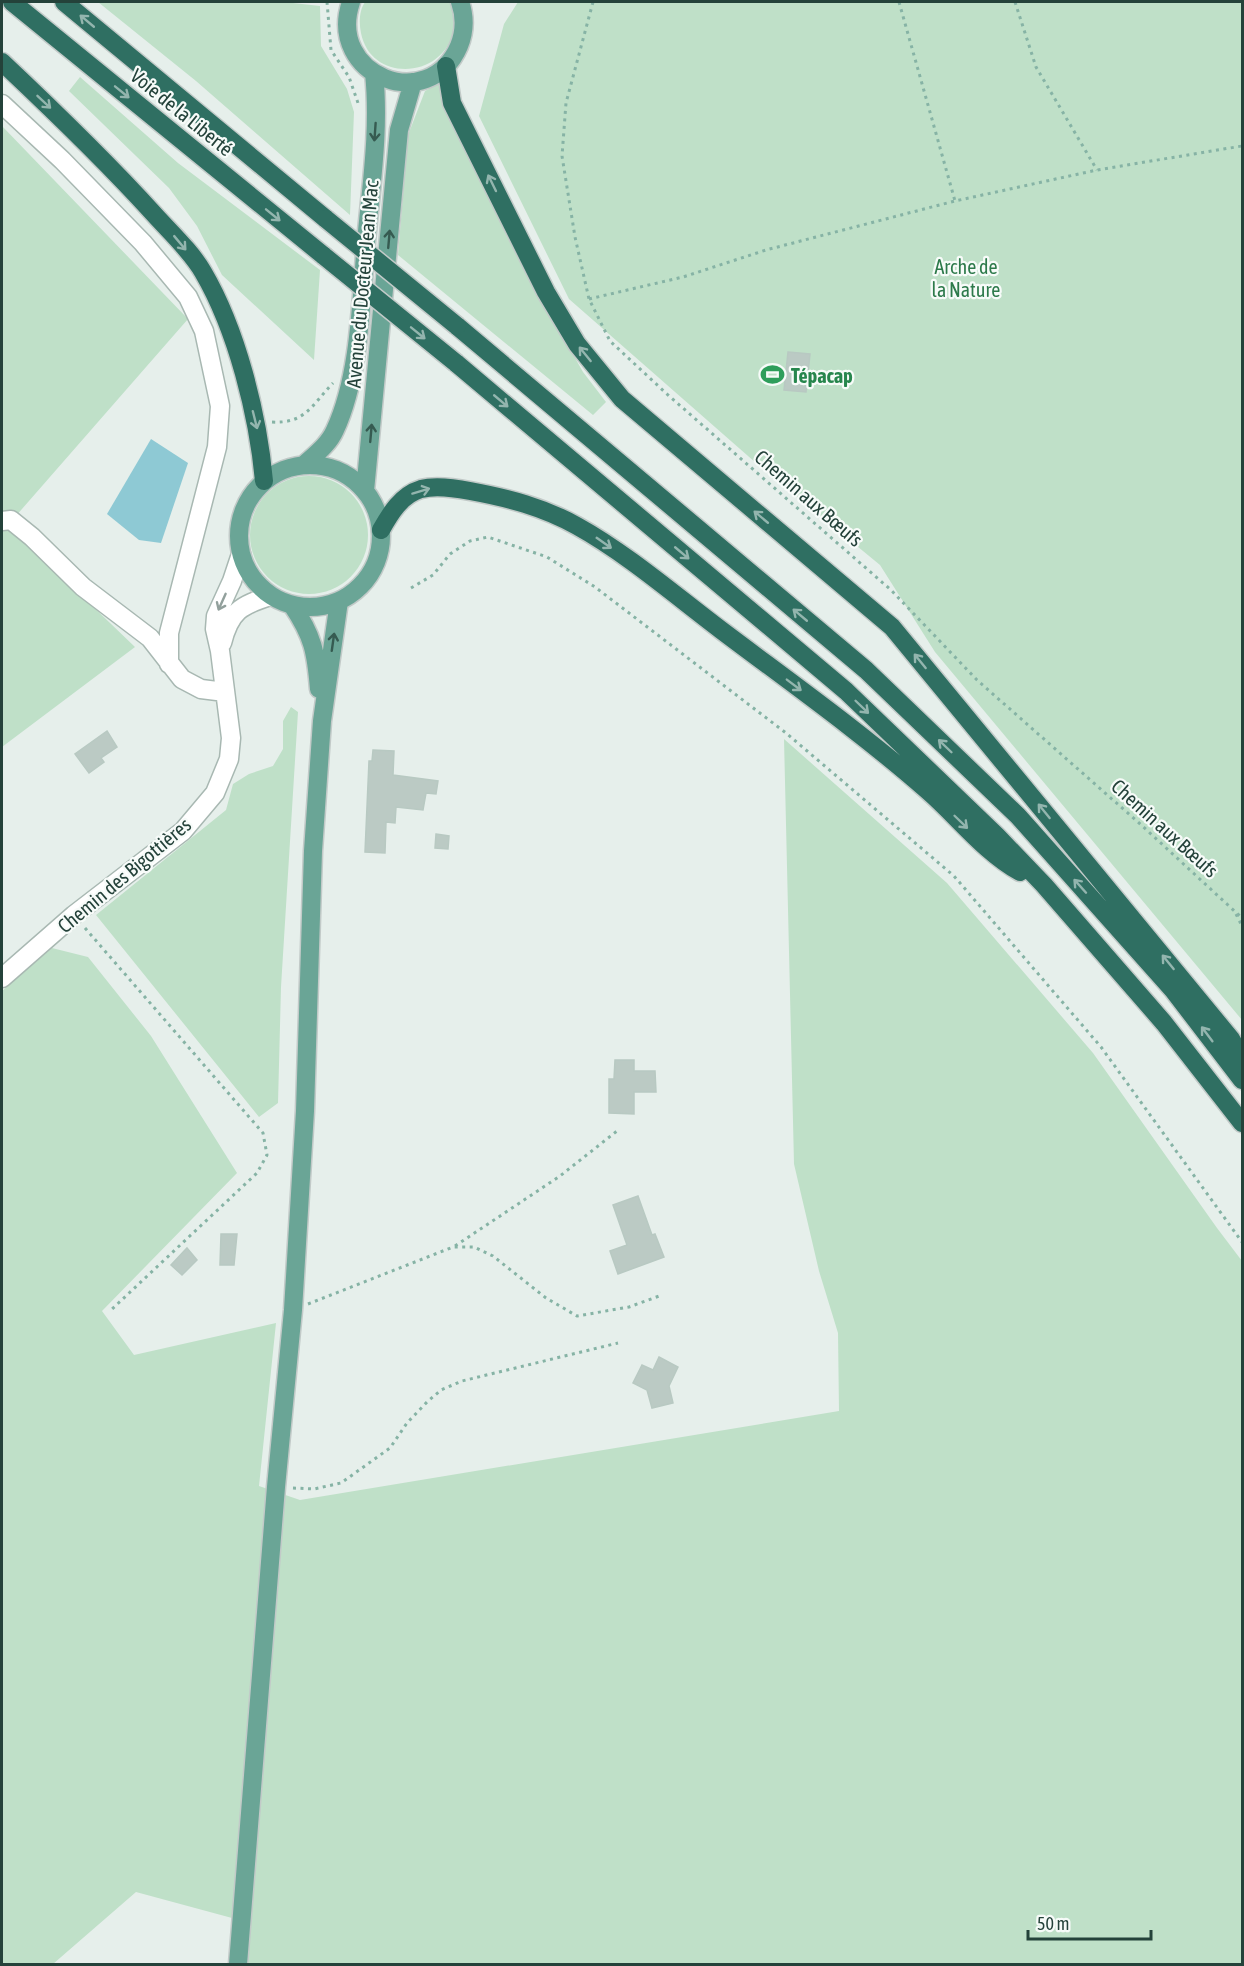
<svg xmlns="http://www.w3.org/2000/svg" width="1244" height="1966" font-family="'Asap Condensed',sans-serif">
	<style>
		.green { fill: #bfe0c8 }
		.water { fill: #8ec9d4 }
		.building { fill: #bbcac4; stroke: #b8c9c2; stroke-width: 1.5 }
		.lines { fill: none; stroke-linecap: round; stroke-linejoin: round }
		.minor-casing { stroke: #a8b8b2; stroke-width: 21 }
		.major-casing { stroke: #c2cac8; stroke-width: 21 }
		.highway-casing { stroke: #c2cac8; stroke-width: 21 }
		.path { stroke: #86b3a5; stroke-width: 3; stroke-dasharray: 3 4.5; stroke-linecap: butt }
		.minor { stroke: #fff; stroke-width: 18 }
		.major { stroke: #6aa596; stroke-width: 18 }
		.highway { stroke: #2f6f62; stroke-width: 18 }
		.highway-bridge-casing { stroke: #c2cac8; stroke-width: 21; stroke-linecap: butt }
		.highway-bridge { stroke: #2f6f62; stroke-width: 18 }
		.oneway { stroke: #93b5ae }
		.oneway2 { stroke: #365b51 }
		.oneway3 { stroke: #92a09c }
		.labels { text-anchor: middle; dominant-baseline: central; stroke-width: 4.5; stroke-linejoin: round; paint-order: stroke }
		.street-label { font-size: 20px; fill: #24423a; stroke: #f7fbf9 }
		.park-label { font-size: 20px; fill: #2d7a4b; stroke: #f7fbf9 }
		.leisure-label { font-size: 20px; font-weight: bold; fill: #27864d; stroke: #f7fbf9; text-anchor: start }
	</style>
	<rect width="100%" height="100%" fill="#e6efeb"/>
	<path class="green" d="M 98,2 L 284,2 L 320,6 L 321,46 L 347,89 L 354,112 L 350,215 L 196,81 Z
		M 365,2 L 450,2 C 455,10 456,20 454,29 C 445,79 371,84 361,33 C 359,23 359,11 365,2 Z
		M 518,2 L 1242,2 L 1242,1020 L 935,652 L 880,565 L 756,463 L 569,299 L 479,116 L 504,24 Z
		M 80,77 L 178,163 L 320,270 L 314,360 L 222,275 L 197,226 L 169,188 L 69,91 Z
		M 442,82 L 448,105 L 507,237 L 583,372 L 606,402 L 593,415 L 398,255 L 408,135 L 425,91 Z
		M 2,126 L 188,319 L 8,525 L 135,647 L 2,747 Z
		M250 535a59 59 0 1 1 118 0a59 59 0 1 1-118 0Z
		M 291,707 L 298,712 L 281,987 L 278,1103 L 259,1117 L 96,915 L 226,810 L 233,784 L 249,774 L 273,766 L 283,749 L 283,721 Z
		M 784,739 L 947,883 L 1093,1053 L 1217,1228 L 1242,1261 L 1242,1964 L 229,1964 L 232,1918 L 136,1892 L 53,1964 L 2,1964 L 2,991 L 52,948 L 88,957 L 151,1036 L 237,1173 L 102,1311 L 134,1355 L 276,1323 L 259,1486 L 300,1500 L 839,1411 L 838,1333 L 819,1271 L 794,1164 Z"/>
	<path class="water" d="M 151,439 L 188,463 L 161,543 L 139,540 L 107,514 Z"/>
	<path class="building" d="M 788,352 L 810,354 L 806,392 L 784,390 Z
		M 107,731 L 117,747 L 101,758 L 104,762 L 89,773 L 75,754 Z
		M 373,750 L 394,751 L 393,775 L 438,781 L 436,794 L 426,793 L 423,810 L 396,807 L 395,823 L 386,822 L 385,853 L 365,852 L 369,761 L 372,761 Z
		M 436,834 L 449,836 L 448,849 L 435,848 Z
		M 615,1060 L 634,1060 L 634,1071 L 655,1071 L 656,1092 L 634,1092 L 634,1114 L 609,1113 L 609,1079 L 614,1079 Z
		M 638,1196 L 652,1235 L 655,1234 L 664,1257 L 618,1274 L 610,1251 L 627,1245 L 613,1205 Z
		M 221,1234 L 237,1234 L 234,1265 L 220,1265 Z
		M 187,1248 L 197,1260 L 182,1275 L 171,1265 Z
		M 659,1357 L 678,1367 L 669,1386 L 673,1403 L 652,1408 L 647,1390 L 633,1383 L 642,1365 L 653,1370 Z"/>
	<g class="lines">
		<defs>
			<path id="minor" d="M 2,104 L 62,160 L 143,243 L 188,297 L 204,331 L 220,406 L 217,447 L 169,633 L 169,664
				M 2,521 L 11,520 L 32,537 L 83,587 L 150,638 L 182,679 L 201,689 L 225,692
				M 222,643 C 230,611 241,605 271,596
				M 2,978 L 74,915 L 183,831 L 215,793 L 229,759 L 231,738 L 220,651 L 215,629 L 216,616 L 232,581 L 241,554"/>
			<path id="major" d="M 351,2 C 326,76 429,116 459,46 C 465,31 465,16 460,2
				M 305,464 C 316,454 329,444 335,430 C 360,376 361,301 366,242 C 371,186 380,129 374,73
				M239 536a71 71 0 1 1 142 0a71 71 0 1 1-142 0Z
				M 365,491 L 399,130 L 413,82
				M 292,605 C 313,636 316,652 319,689
				M 238,1964 L 276,1487 L 293,1310 L 305,1111 L 313,851 L 322,721 L 339,601"/>
			<path id="highway" d="M 12,2 L 324,256
				M 64,2 L 326,219
				M 2,62 C 54,111 105,160 153,213 C 170,232 191,251 203,272 C 237,330 258,415 264,481
				M 446,66 L 452,103 L 546,292 L 577,344 L 622,399 L 892,627 L 1231,1039 L 1242,1058
				M 457,326 L 866,670 L 1018,816 L 1173,990 L 1242,1080
				M 456,363 L 846,691 L 997,836 L 1044,885 L 1164,1023 L 1242,1123
				M 381,530 C 390,514 401,495 421,489 C 436,485 455,488 470,491 C 508,498 543,507 577,526 C 626,553 676,596 721,630 C 790,682 862,733 928,791 C 958,817 984,852 1020,872"/>
		</defs>
		<use href="#minor" class="minor-casing"/>
		<use href="#major" class="major-casing"/>
		<use href="#highway" class="highway-casing"/>
		<path class="path" d="M 327,2 L 331,50 L 349,77 L 358,103
			M 593,2 L 566,103 L 562,156 L 575,237 L 589,299 L 610,341 L 668,395 L 891,590 L 977,680 L 1138,822 L 1242,918
			M 899,2 L 955,201
			M 1015,2 L 1036,67 L 1097,170
			M 589,299 L 683,277 L 766,250 L 955,201 L 1097,170 L 1242,146
			M 272,422 C 305,424 312,405 333,383
			M 411,588 L 433,575 L 450,554 L 470,541 L 488,537 L 547,557 L 595,587 L 786,733 L 954,876 L 1101,1047 L 1242,1242
			M 1236,914 L 1242,926
			M 85,928 L 263,1133 L 267,1155 L 257,1173 L 111,1310
			M 455,1246 L 560,1176 L 617,1131
			M 308,1304 L 453,1247 L 474,1247 L 493,1256 L 546,1298 L 577,1316 L 629,1307 L 662,1295
			M 293,1488 L 314,1489 L 341,1483 L 390,1448 L 407,1423 L 427,1402 L 441,1390 L 462,1381 L 618,1343"/>
		<use href="#minor" class="minor"/>
		<use href="#major" class="major"/>
		<use href="#highway" class="highway"/>
		<defs>
			<path id="highway-bridge" d="M 326,219 L 457,326
				M 324,256 L 456,363"/>
		</defs>
		<use href="#highway-bridge" class="highway-bridge-casing"/>
		<use href="#highway-bridge" class="highway-bridge"/>
	</g>
	<defs><path id="oneway-shaft" d="M-6 0H5M1.5-3L5.5 0L1.5 3" fill="none" stroke-width="1.6" stroke-linecap="round" stroke-linejoin="round" transform="scale(1.5)"/></defs>
	<g class="oneway">
		<use href="#oneway-shaft" transform="translate(87 21) rotate(-140)"/>
		<use href="#oneway-shaft" transform="translate(122 92) rotate(39)"/>
		<use href="#oneway-shaft" transform="translate(44 102) rotate(43)"/>
		<use href="#oneway-shaft" transform="translate(492 183) rotate(-116)"/>
		<use href="#oneway-shaft" transform="translate(273 215) rotate(39)"/>
		<use href="#oneway-shaft" transform="translate(180 243) rotate(50)"/>
		<use href="#oneway-shaft" transform="translate(418 333) rotate(39)"/>
		<use href="#oneway-shaft" transform="translate(585 354) rotate(-129)"/>
		<use href="#oneway-shaft" transform="translate(501 401) rotate(40)"/>
		<use href="#oneway-shaft" transform="translate(255 420) rotate(76)"/>
		<use href="#oneway-shaft" transform="translate(421 491) rotate(-17)"/>
		<use href="#oneway-shaft" transform="translate(761 517) rotate(-140)"/>
		<use href="#oneway-shaft" transform="translate(604 543) rotate(35)"/>
		<use href="#oneway-shaft" transform="translate(682 553) rotate(40)"/>
		<use href="#oneway-shaft" transform="translate(800 615) rotate(-140)"/>
		<use href="#oneway-shaft" transform="translate(920 661) rotate(-129)"/>
		<use href="#oneway-shaft" transform="translate(794 685) rotate(37)"/>
		<use href="#oneway-shaft" transform="translate(862 707) rotate(44)"/>
		<use href="#oneway-shaft" transform="translate(945 746) rotate(-136)"/>
		<use href="#oneway-shaft" transform="translate(1044 811) rotate(-129)"/>
		<use href="#oneway-shaft" transform="translate(961 822) rotate(44)"/>
		<use href="#oneway-shaft" transform="translate(1080 886) rotate(-132)"/>
		<use href="#oneway-shaft" transform="translate(1168 962) rotate(-129)"/>
		<use href="#oneway-shaft" transform="translate(1207 1034) rotate(-127)"/>
	</g>
	<g class="oneway2">
		<use href="#oneway-shaft" transform="translate(375 132) rotate(94)"/>
		<use href="#oneway-shaft" transform="translate(389 239) rotate(-85)"/>
		<use href="#oneway-shaft" transform="translate(371 433) rotate(-85)"/>
		<use href="#oneway-shaft" transform="translate(333 642) rotate(-82)"/>
	</g>
	<use class="oneway3" href="#oneway-shaft" transform="translate(222 602) rotate(114)"/>
	<defs>
		<symbol id="stadium-bare" viewBox="-9 -9 18 18"><path d="M0-5a6.5 5 0 1 0 0 10a6.5 5 0 1 0 0-10ZM-3.5-1.8h7v3.6h-7Z" fill="#2e9e5b" stroke="#f7fbf9" stroke-width="2.5" paint-order="stroke"/></symbol>
	</defs>
	<g fill-rule="evenodd">
		<use href="#stadium-bare" x="756" y="358" width="33" height="33"/>
	</g>
	<g class="labels">
		<g class="street-label">
			<text transform="translate(182 112) rotate(39)">Voie de la Liberté</text>
			<text transform="translate(362 284) rotate(-85)">Avenue du Docteur Jean Mac</text>
			<text transform="translate(809 498) rotate(41)">Chemin aux Bœufs</text>
			<text transform="translate(1165 828) rotate(42)">Chemin aux Bœufs</text>
			<text transform="translate(124 875) rotate(-40)">Chemin des Bigottières</text>
		</g>
		<g class="park-label">
			<text x="966" y="266">Arche de<tspan x="966" dy="23">la Nature</tspan></text>
		</g>
		<g class="leisure-label">
			<text x="791" y="375">Tépacap</text>
		</g>
	</g>
	<rect width="1244" height="1966" fill="none" stroke="#24423a" stroke-width="6"/>
	<path d="M1028 1930v9h123v-9" fill="none" stroke="#24423a" stroke-width="3"/>
	<text x="1037" y="1930" font-size="18" fill="#24423a" stroke="#f7fbf9" stroke-width="4.5" paint-order="stroke">50 m</text>
</svg>
